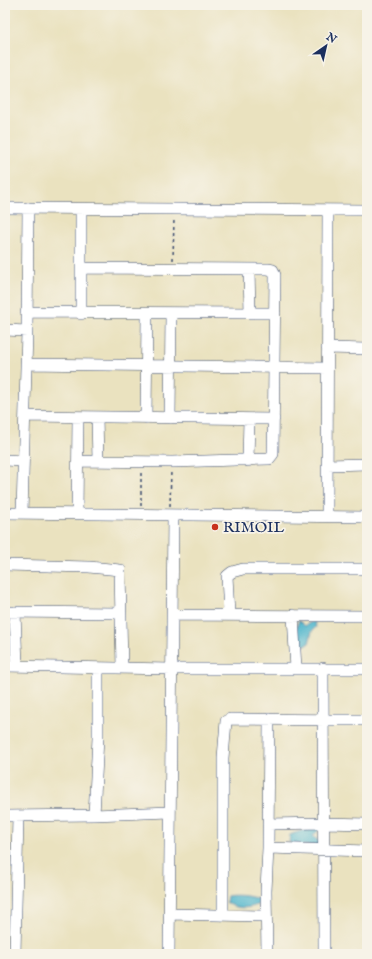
<svg xmlns="http://www.w3.org/2000/svg" width="372" height="959" font-family="'IM FELL English',serif">
	<style>
		.water { fill: #4eb5cc; stroke: #347295 }
		.lines { fill: none; stroke-linecap: round; stroke-linejoin: round }
		.minor-casing { stroke: #3a4a6d; stroke-width: 12 }
		.path { stroke: #3a4a6d; stroke-width: 1.5; stroke-dasharray: 3 3; stroke-linecap: butt }
		.minor { stroke: #fff; stroke-width: 11 }
		.poi-dot { fill: #c8321e; stroke: #f7f3e8; stroke-width: 1.5 }
		.labels { text-anchor: middle; dominant-baseline: central; stroke-width: 3.5; stroke-linejoin: round; paint-order: stroke }
		.poi-label { font-size: 15px; fill: #1b2f5e; stroke: #f7f3e8; text-anchor: start }
	</style>
	<rect width="100%" height="100%" fill="#f7f3e8"/>
	<filter id="ink" filterUnits="userSpaceOnUse"><feTurbulence type="fractalNoise" baseFrequency=".025" numOctaves="2"/><feDisplacementMap in="SourceGraphic" scale="8" xChannelSelector="R" yChannelSelector="G"/><feConvolveMatrix kernelMatrix="1 2 1 2 8 2 1 2 1" color-interpolation-filters="sRGB"/></filter>
	<filter id="wash" filterUnits="userSpaceOnUse"><feTurbulence type="fractalNoise" baseFrequency=".012" numOctaves="4" result="noise"/><feDisplacementMap in="SourceGraphic" scale="16" xChannelSelector="R" yChannelSelector="G"/><feGaussianBlur stdDeviation="0.9" result="paint"/><feColorMatrix in="noise" values="0 0 0 0 0 0 0 0 0 0 0 0 0 0 0 0 0 1.4 0 .05"/><feComposite in="paint" operator="in"/></filter>
	<g filter="url(#wash)">
		<rect width="100%" height="100%" fill="#eae2bf"/>
		<path class="water" d="M 299,620 L 305,626 L 314,620 L 316,627 L 312,631 L 309,643 L 298,649 L 295,631 Z
			M 319,824 L 319,830 L 313,836 L 323,845 L 296,846 L 289,842 L 290,835 Z
			M 227,896 C 237,894 252,896 261,900 L 261,903 C 251,909 236,910 226,902 Z"/>
	</g>
	<g filter="url(#ink)">
		<g class="lines">
			<defs>
				<path id="minor" d="M 5,208 L 367,210
					M 81,209 L 81,314
					M 249,269 L 250,313
					M 26,312 L 275,313
					M 5,330 L 27,331
					M 327,348 L 367,349
					M 26,364 L 327,368
					M 25,416 L 274,419
					M 97,417 L 98,461
					M 146,418 L 147,314
					M 170,418 L 171,314
					M 5,460 L 23,461
					M 78,461 L 172,462 L 269,459 L 273,454 L 275,275 L 273,270 L 268,269 L 81,268
					M 248,461 L 249,419
					M 327,465 L 367,464
					M 5,513 L 367,517
					M 22,513 L 27,331 L 28,208
					M 77,514 L 78,417
					M 327,516 L 328,210
					M 5,565 L 89,567 L 120,570 L 122,668
					M 5,612 L 120,613
					M 15,612 L 17,666
					M 229,614 L 227,576 L 232,572 L 243,569 L 367,569
					M 172,615 L 367,616
					M 293,615 L 296,669
					M 5,666 L 171,669 L 367,669
					M 323,668 L 324,954
					M 94,815 L 98,738 L 98,668
					M 5,816 L 94,815 L 170,812
					M 268,824 L 324,823 L 367,824
					M 268,848 L 367,851
					M 169,914 L 266,916
					M 223,914 L 223,758 L 226,721 L 230,719 L 367,720
					M 15,954 L 18,816
					M 169,954 L 173,515
					M 267,954 L 266,891 L 268,848 L 269,719"/>
			</defs>
			<use href="#minor" class="minor-casing"/>
			<path class="path" d="M 173,260 L 174,218
				M 141,506 L 141,470
				M 170,506 L 171,470"/>
			<use href="#minor" class="minor"/>
		</g>
	</g>
	<circle class="poi-dot" cx="215" cy="527" r="4"/>
	<g class="labels">
		<g class="poi-label">
			<text x="223" y="527">RIMOIL</text>
		</g>
	</g>
	<rect width="372" height="959" fill="none" stroke="#f7f3e8" stroke-width="20"/>
	<g transform="translate(326 46) rotate(34)" stroke="#f7f3e8" stroke-width="3" paint-order="stroke">
	<path d="M0-3L7 15L0 10L-7 15Z" fill="#1b2f5e"/>
	<text y="-6" font-size="11" font-weight="bold" text-anchor="middle" fill="#1b2f5e">N</text>
	</g>
</svg>
